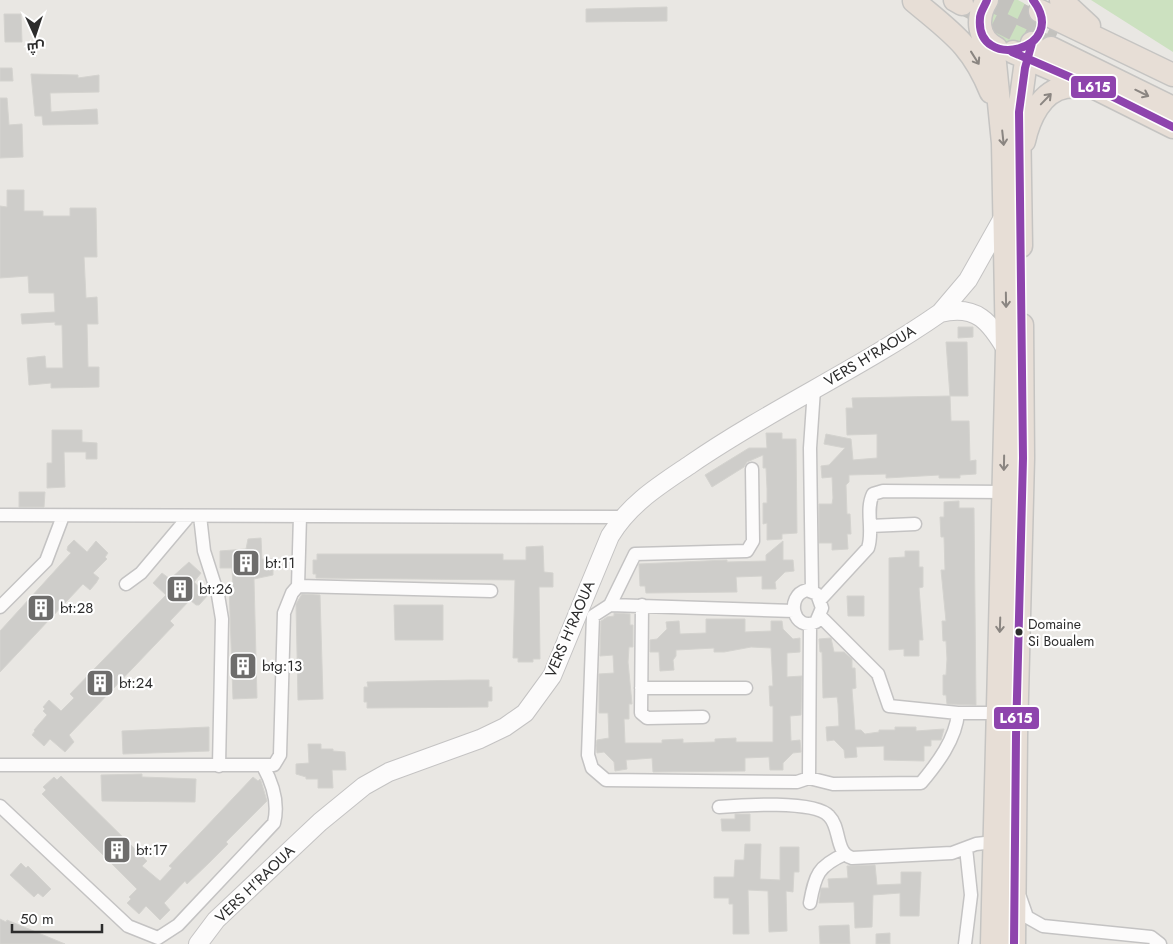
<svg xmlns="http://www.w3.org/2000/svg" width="1173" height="944" font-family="Jost,Cairo,sans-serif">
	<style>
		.green { fill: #cce1c0 }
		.building { fill: #cecdca; stroke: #d4d3cf }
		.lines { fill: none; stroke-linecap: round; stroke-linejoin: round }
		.highway-tunnel { stroke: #c3c2be; stroke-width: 22; stroke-dasharray: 22 11; stroke-linecap: butt }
		.street-casing { stroke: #c4c3c3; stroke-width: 15 }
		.secondary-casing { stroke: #c4c3c3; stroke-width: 20 }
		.highway-casing { stroke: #c5c4c2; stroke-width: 25 }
		.street { stroke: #fcfbfb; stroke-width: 12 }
		.secondary { stroke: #fcfbfb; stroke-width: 18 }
		.highway { stroke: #e7ded6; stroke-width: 22 }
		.bus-1-casing { stroke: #fff; stroke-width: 11 }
		.bus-1 { stroke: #8e44ad; stroke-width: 8 }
		.oneway { stroke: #8a8581 }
		.bus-dot { fill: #2c2c2c; stroke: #fff; stroke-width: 2 }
		.labels { text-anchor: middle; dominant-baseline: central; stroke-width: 4.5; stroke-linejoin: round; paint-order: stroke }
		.bus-label { font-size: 14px; fill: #2c2c2c; stroke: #fff; text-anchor: start }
		.street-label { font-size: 15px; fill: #2c2c2c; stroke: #fff }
		.poi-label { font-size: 15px; fill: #2c2c2c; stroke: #fff; text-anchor: start }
		.line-badge { stroke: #fff; stroke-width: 2 }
		.badge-label { font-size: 14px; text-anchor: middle; font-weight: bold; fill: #fff }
	</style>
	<rect width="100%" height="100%" fill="#e9e7e3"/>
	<path class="green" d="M989 21a22 22 0 1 1 44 0a22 22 0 1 1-44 0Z
		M 1091,0 L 1173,0 L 1173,52 Z"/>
	<path class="building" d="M 667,7 L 667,21 L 586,22 L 586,9 Z
		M 4,14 L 21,14 L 22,42 L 5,42 Z
		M 0,68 L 12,68 L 13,81 L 0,81 Z
		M 31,74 L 78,75 L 78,78 L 99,75 L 99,92 L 50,93 L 51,112 L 97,109 L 98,124 L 43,125 L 42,116 L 35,116 Z
		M 0,98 L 7,98 L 9,125 L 22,124 L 23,157 L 0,158 Z
		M 7,190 L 24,190 L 24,211 L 43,211 L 43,216 L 70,216 L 70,208 L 96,208 L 97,257 L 84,257 L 86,298 L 97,297 L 98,324 L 87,324 L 88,367 L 99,367 L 99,387 L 51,388 L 51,383 L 29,385 L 27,358 L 45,356 L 46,368 L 63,368 L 62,325 L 55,325 L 55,322 L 22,324 L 21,314 L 55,312 L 54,293 L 29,293 L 28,276 L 0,278 L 0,206 L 7,207 Z
		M 958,327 L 973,327 L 973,337 L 958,338 Z
		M 946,342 L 967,342 L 968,396 L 950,396 Z
		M 950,396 L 951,421 L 969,421 L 970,461 L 976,460 L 976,474 L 960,475 L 960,478 L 939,478 L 939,475 L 886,478 L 886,474 L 849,475 L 849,482 L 846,485 L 847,514 L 850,514 L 851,534 L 847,534 L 848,549 L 832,550 L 832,543 L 819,543 L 819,504 L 832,504 L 833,498 L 832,477 L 822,478 L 821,466 L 829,465 L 845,448 L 824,444 L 826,434 L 851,439 L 853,460 L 877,458 L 877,434 L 847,435 L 846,408 L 853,408 L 852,398 Z
		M 52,430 L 82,430 L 82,442 L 97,443 L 97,459 L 86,459 L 86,452 L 64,452 L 65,487 L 47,488 L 47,463 L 52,463 Z
		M 766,433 L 782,433 L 782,439 L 796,439 L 797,533 L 782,534 L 782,539 L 767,540 L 767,523 L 763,524 L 763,503 L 767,503 L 767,488 L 766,468 L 763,468 L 763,455 L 747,462 L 744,467 L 712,487 L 705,475 L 749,448 L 767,448 Z
		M 19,492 L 45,492 L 44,507 L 19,507 Z
		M 959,501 L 959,508 L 974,508 L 976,705 L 947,704 L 946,695 L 943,695 L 943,675 L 946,675 L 947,659 L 946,641 L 943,641 L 942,621 L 946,621 L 941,570 L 945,570 L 944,537 L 941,537 L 940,517 L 944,517 L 944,502 Z
		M 261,538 L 262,559 L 273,559 L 273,575 L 254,579 L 257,698 L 233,699 L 229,586 L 233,586 L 232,568 L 220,568 L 220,551 L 246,549 L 248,539 Z
		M 74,540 L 87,552 L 96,541 L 108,553 L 105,557 L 107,559 L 93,573 L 99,578 L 96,583 L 90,590 L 83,584 L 0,672 L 0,631 L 71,553 L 67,550 L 68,546 Z
		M 783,541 L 783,560 L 793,560 L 794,571 L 785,572 L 775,582 L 776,589 L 762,589 L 762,576 L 736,577 L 737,592 L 646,593 L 645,586 L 640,586 L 639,564 L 727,560 L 727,562 L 766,561 L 766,555 Z
		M 543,546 L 544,572 L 553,573 L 553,587 L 539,587 L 540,659 L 533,659 L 533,662 L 518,662 L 518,658 L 513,658 L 515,580 L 316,578 L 316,574 L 313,574 L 313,560 L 317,560 L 317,554 L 503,554 L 503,560 L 526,560 L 526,547 Z
		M 905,551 L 919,551 L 919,567 L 923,567 L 923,587 L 919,588 L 923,640 L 919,640 L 919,656 L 904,656 L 904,649 L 889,650 L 889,558 L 905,557 Z
		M 189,562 L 201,573 L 194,582 L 208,595 L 199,605 L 196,605 L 190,600 L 170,621 L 174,625 L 69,735 L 74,742 L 65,752 L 50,739 L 44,746 L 32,735 L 35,731 L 34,730 L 47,715 L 43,711 L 45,709 L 43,707 L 49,700 L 61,711 L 74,698 L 70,694 L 166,595 L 153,583 L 162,573 L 170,579 Z
		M 302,594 L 320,595 L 323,699 L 298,700 L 296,604 Z
		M 847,596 L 864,596 L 864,616 L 848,616 Z
		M 394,605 L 443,605 L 443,640 L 395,640 Z
		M 614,613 L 630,614 L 630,625 L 633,625 L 633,647 L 629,647 L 628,662 L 632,704 L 629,704 L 629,719 L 624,719 L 625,743 L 662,743 L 662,740 L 683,739 L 683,743 L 715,742 L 715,739 L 736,738 L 736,742 L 773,742 L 773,706 L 770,706 L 769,686 L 773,686 L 771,648 L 751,647 L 724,652 L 714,652 L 714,648 L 676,650 L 676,656 L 673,660 L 674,670 L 660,671 L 659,652 L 650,652 L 650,640 L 657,639 L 667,629 L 666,622 L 679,621 L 680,634 L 706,633 L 706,619 L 745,619 L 745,632 L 771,631 L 771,621 L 782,621 L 783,629 L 793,639 L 800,638 L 800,652 L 787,653 L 787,677 L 802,676 L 801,715 L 790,716 L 791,741 L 800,740 L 801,752 L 793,753 L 783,763 L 783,770 L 770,770 L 769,757 L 745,758 L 745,771 L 653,772 L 652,758 L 626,760 L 627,769 L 615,771 L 614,762 L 604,752 L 597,753 L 596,745 L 597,740 L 609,738 L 608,713 L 599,713 L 599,674 L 614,673 L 613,655 L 600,656 L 601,621 L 607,617 L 614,616 Z
		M 831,638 L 834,652 L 844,652 L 852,659 L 852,668 L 855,668 L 856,688 L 852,689 L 855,730 L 861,730 L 865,734 L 879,732 L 879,730 L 895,730 L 895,727 L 916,727 L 916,731 L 944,729 L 941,740 L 931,740 L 931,746 L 924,746 L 924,761 L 884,760 L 884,746 L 856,747 L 857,757 L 845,758 L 844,750 L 834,740 L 827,741 L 826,727 L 839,726 L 838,704 L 837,697 L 823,698 L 822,652 L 820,652 L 819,639 Z
		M 471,680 L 489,680 L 489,687 L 492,687 L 492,701 L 488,701 L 488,707 L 367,708 L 367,702 L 364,702 L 364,687 L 368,687 L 367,682 Z
		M 209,727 L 209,751 L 123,754 L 122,731 Z
		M 308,744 L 321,744 L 321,749 L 333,749 L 333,751 L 345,752 L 346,770 L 332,770 L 333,788 L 318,788 L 318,779 L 306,779 L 306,777 L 296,774 L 296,764 L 309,763 Z
		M 142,774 L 142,777 L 196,779 L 195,802 L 102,801 L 101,775 Z
		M 61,776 L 147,861 L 142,866 L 160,881 L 172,868 L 169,866 L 253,777 L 258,781 L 260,779 L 261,781 L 267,801 L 226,842 L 228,844 L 211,861 L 187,884 L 185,881 L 164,903 L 170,910 L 160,920 L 146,906 L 139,914 L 127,903 L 131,899 L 129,897 L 137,889 L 42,794 L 46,790 L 43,787 L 54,777 L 57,780 Z
		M 735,814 L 750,814 L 750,831 L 722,831 L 721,819 L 735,819 Z
		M 745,844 L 761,844 L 760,879 L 780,880 L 780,847 L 799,847 L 799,872 L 794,872 L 793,892 L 786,891 L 787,931 L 769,932 L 768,891 L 748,890 L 749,934 L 733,934 L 733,904 L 729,904 L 729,898 L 714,898 L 714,877 L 734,877 L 735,860 L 744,860 Z
		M 21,863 L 26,868 L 28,866 L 51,889 L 43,897 L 38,893 L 34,897 L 10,875 Z
		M 875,865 L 877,885 L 901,884 L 901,872 L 921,872 L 919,916 L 900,916 L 900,893 L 873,895 L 872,927 L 855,928 L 854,902 L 819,903 L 821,888 L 829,888 L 828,879 L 848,878 L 847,866 Z
		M 0,919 L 6,922 L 7,920 L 65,944 L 0,944 Z
		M 849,925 L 850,944 L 820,944 L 819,926 Z
		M 890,933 L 890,944 L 876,944 L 876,934 Z"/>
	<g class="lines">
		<path class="highway-tunnel" d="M 990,0 L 1058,32
			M 965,5 L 1051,48"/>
		<defs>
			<path id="street" d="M 0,515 L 621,517
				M 200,516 L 204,551 L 218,595 L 222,619 L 219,766
				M 870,526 L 915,524
				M 126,584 L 141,573 L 189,516
				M 298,586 L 491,591
				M 807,590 L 817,594 L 822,608 L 816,622 C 794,633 784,596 807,590 Z
				M 812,591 L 810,448 L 814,389
				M 820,600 L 868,548 C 874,531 865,510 873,494 L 883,491 L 1004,492
				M 610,605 L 635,554 L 747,551 L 753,541 L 752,469
				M 642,605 L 641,713 L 647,718 L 703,717
				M 0,607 L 46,561 L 63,516
				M 794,611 L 610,605 L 593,616 L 588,755 L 592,768 L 606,780 L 797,782 L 809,778 L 810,625
				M 820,616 L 878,674 L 889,706 L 958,713 L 997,713
				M 641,688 L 746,688
				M 0,765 L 274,765 L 280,755 L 284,613 L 292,593 L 298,586 L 300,516
				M 809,778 L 833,784 L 921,783 C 937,764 956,739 958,713
				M 0,806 L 128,926 L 158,938 L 178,925 L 274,823 C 279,803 273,784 263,766
				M 719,807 C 740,805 815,800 829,816 C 841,828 835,853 852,858 L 952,853 L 976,844 L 994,842
				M 1020,897 L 1027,917 L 1043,926 L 1151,937 L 1160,944
				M 810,903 C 815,875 818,866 845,854
				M 965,944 L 971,895 L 966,848"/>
			<path id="secondary" d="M 1004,216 L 968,280 L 940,313 C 977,304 990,322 1007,351
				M 198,944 L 216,920 L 320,822 L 364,786 L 389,772 L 480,739 L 505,727 L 525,713 L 552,676 L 610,536 C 630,503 660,485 691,464 C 771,409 861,368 940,313"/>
			<path id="highway" d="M 955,0 L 962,4
				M 987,0 C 977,16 976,38 996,48
				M 1061,0 L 1089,26
				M 914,1 C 952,33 972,45 991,92
				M 1040,11 L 1173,75
				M 985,39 L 995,63 L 1003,143 L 1007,351 L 992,944
				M 1051,48 L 1173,108
				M 1013,52 L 1093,87 L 1173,127
				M 1024,141 C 1029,119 1041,91 1066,87 C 1073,86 1082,87 1090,87
				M 1021,246 L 1019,112 L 1025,68 L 1032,43
				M 1014,944 L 1016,736 L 1023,458 L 1022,325"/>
		</defs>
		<use href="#street" class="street-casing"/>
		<use href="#secondary" class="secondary-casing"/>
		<use href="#highway" class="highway-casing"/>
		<use href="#street" class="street"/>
		<use href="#secondary" class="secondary"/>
		<use href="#highway" class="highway"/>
		<defs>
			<path id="bus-1" d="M 987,0 C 985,6 980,12 980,18 C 975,73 1071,50 1033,0
				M 1012,52 L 1093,87 L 1173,127
				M 1014,944 L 1016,736 L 1023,458 L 1019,112 L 1025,68 L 1032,43"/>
		</defs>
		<use href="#bus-1" class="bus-1-casing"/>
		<use href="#bus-1" class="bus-1"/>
	</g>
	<defs><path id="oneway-shaft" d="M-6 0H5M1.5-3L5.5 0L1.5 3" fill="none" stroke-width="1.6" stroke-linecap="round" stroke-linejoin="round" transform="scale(1.25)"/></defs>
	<g class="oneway">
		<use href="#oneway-shaft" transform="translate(975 58) rotate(58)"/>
		<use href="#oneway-shaft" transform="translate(1142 93) rotate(26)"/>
		<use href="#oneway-shaft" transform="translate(1046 99) rotate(-46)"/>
		<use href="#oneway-shaft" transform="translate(1003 138) rotate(84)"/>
		<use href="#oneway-shaft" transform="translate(1006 300) rotate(89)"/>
		<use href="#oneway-shaft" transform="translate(1004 463) rotate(91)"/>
		<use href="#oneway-shaft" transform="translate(1000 625) rotate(92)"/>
	</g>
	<defs>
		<symbol id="building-square" viewBox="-11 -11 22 22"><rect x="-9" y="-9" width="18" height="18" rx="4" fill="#6e6d6c" stroke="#fff"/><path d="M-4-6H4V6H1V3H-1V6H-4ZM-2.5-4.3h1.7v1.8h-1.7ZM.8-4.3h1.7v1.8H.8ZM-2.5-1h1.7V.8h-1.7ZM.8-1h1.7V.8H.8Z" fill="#fff"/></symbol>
	</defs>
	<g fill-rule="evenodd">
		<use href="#building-square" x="230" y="547" width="32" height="32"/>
		<use href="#building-square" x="164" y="573" width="32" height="32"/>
		<use href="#building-square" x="25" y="592" width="32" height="32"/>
		<use href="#building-square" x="227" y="650" width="32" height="32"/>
		<use href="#building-square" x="84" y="667" width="32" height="32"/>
		<use href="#building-square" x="101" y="834" width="32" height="32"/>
	</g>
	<circle class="bus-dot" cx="1019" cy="632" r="4.5"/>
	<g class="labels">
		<g class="bus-label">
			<text x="1028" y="624">Domaine<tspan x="1028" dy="17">Si Boualem</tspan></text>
		</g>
		<g class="street-label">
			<text transform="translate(870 356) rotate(-31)">VERS H'RAOUA</text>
			<text transform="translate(570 629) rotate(-67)">VERS H'RAOUA</text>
			<text transform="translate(255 884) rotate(-44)">VERS H'RAOUA</text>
		</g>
		<g class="poi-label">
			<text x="265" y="563">bt:11</text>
			<text x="199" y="589">bt:26</text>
			<text x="60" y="608">bt:28</text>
			<text x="262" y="666">btg:13</text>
			<text x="119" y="683">bt:24</text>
			<text x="136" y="850">bt:17</text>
		</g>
	</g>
	<g class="line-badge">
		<rect x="1070" y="75" width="47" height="24" rx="5" fill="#8e44ad"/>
		<rect x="993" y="706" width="47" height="24" rx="5" fill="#8e44ad"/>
	</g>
	<g class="badge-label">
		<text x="1094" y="92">L615</text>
		<text x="1016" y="723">L615</text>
	</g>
	<g transform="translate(35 35) rotate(177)" stroke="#ffffff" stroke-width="4" paint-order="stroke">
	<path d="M0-4L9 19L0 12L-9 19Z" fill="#2c2c2c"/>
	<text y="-8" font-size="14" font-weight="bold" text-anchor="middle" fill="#2c2c2c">ش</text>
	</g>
	<path d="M12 924v8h90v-8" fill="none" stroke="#2c2c2c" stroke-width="2.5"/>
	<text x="20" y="924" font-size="15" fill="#2c2c2c" stroke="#ffffff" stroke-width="4" paint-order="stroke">50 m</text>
</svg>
